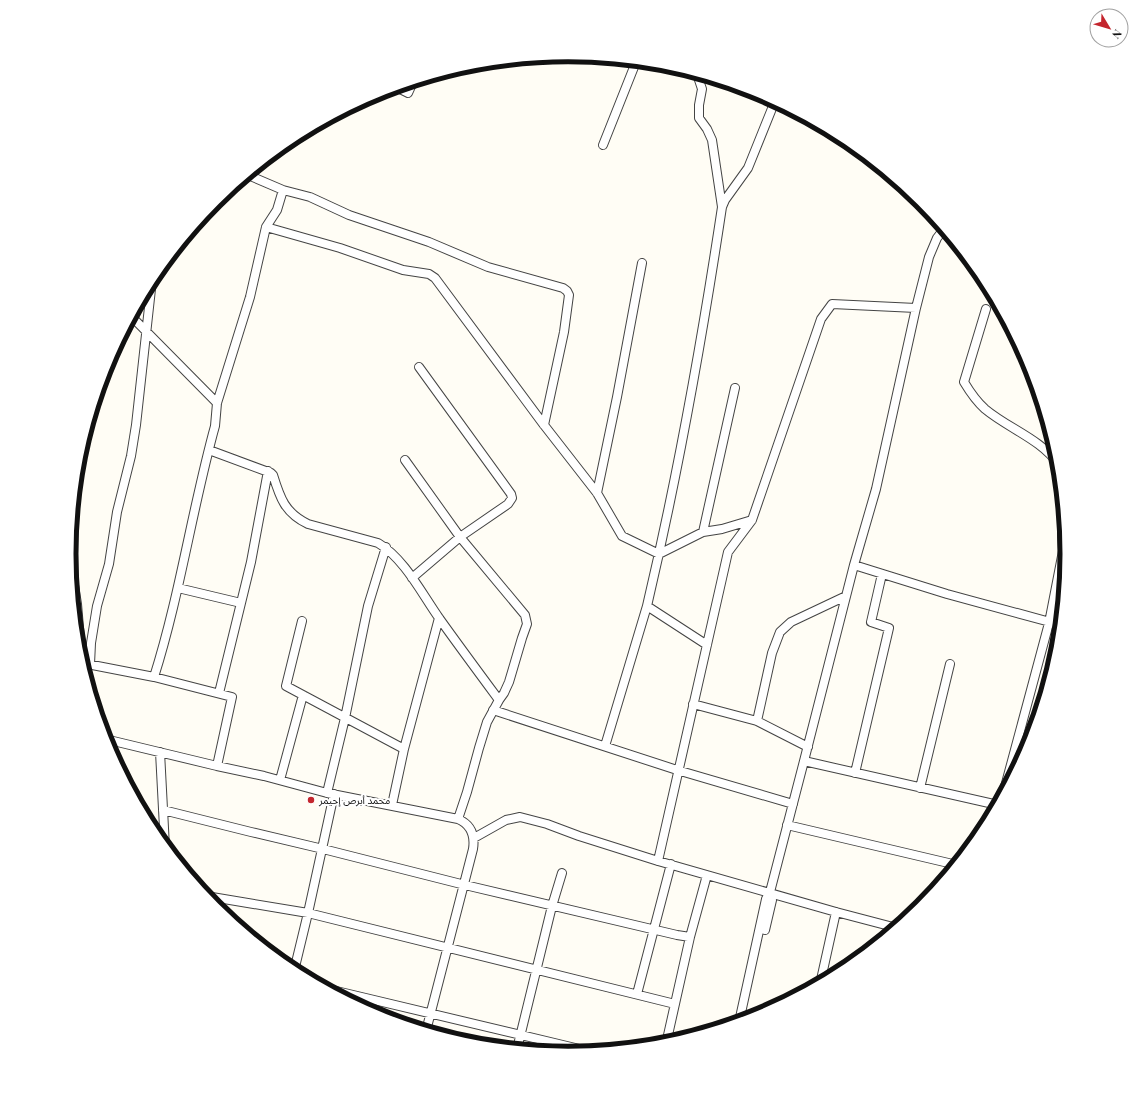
<svg xmlns="http://www.w3.org/2000/svg" width="1137" height="1109" font-family="'Playfair Display','Noto Sans Arabic',serif">
	<style>
		.lines { fill: none; stroke-linecap: round; stroke-linejoin: round }
		.minor-casing { stroke: #444; stroke-width: 10 }
		.minor { stroke: #fff; stroke-width: 8 }
		.poi-dot { fill: #c4262e; stroke: #fff; stroke-width: 1.5 }
		.labels { text-anchor: middle; dominant-baseline: central; stroke-width: 4; stroke-linejoin: round; paint-order: stroke }
		.poi-label { font-size: 10px; fill: #111; stroke: #fff; text-anchor: start }
		.rim { fill: none; stroke: #111; stroke-width: 5 }
	</style>
	<rect width="100%" height="100%" fill="#fffdf5"/>
	<g class="lines">
		<defs>
			<path id="minor" d="M 697,74 L 702,89 L 699,105 L 699,118 L 707,129 L 712,140 L 722,207
				M 396,87 L 408,93 L 413,82
				M 603,145 L 636,62
				M 248,175 L 283,190 L 277,210 L 266,227 L 340,248 L 403,270 L 429,274 L 435,278 L 544,425 L 597,493 L 622,536 L 659,554 L 703,532 L 722,529 L 752,520
				M 283,190 L 310,197 L 349,215 L 429,242 L 488,267 L 563,288 L 567,291 L 569,295 L 564,332 L 544,425
				M 986,309 L 964,382 C 970,392 976,401 985,409 C 1009,429 1041,439 1059,465
				M 132,317 L 217,403
				M 209,450 L 271,473 L 273,475 C 280,498 285,513 308,524 L 378,543 C 404,558 422,594 439,618 C 459,646 479,673 499,700
				M 597,493 L 617,397 L 642,263
				M 703,532 L 735,388
				M 1063,551 L 1062,533 L 1064,519
				M 69,553 L 77,604 L 82,663 L 154,677 L 232,697 L 217,766
				M 854,565 L 947,594 L 1061,625
				M 412,578 L 460,537 L 508,504 L 512,498 L 511,494 L 419,367
				M 178,588 L 241,603
				M 302,621 L 286,686 L 404,749
				M 707,645 L 647,606 C 678,474 702,340 722,207 L 725,200 L 748,168 L 775,101
				M 90,664 L 91,643 L 97,606 L 109,564 L 117,512 L 131,456 L 136,425 L 152,280
				M 154,677 C 180,595 192,509 215,426 L 217,403 L 250,297 L 266,227
				M 219,693 L 251,562 L 268,471
				M 693,704 L 757,721 L 808,747
				M 493,710 L 677,770 L 793,804
				M 757,721 L 772,653 L 780,632 L 791,622 L 846,596
				M 105,739 L 217,766 L 264,776 L 327,793 L 458,819 L 467,792 L 479,748 L 487,722 L 499,700 L 504,693 L 509,682 L 522,638 L 527,624 L 525,615 L 460,537 L 405,460
				M 605,746 L 647,606
				M 160,752 L 165,847
				M 804,761 L 998,805
				M 855,773 L 889,628 L 871,622 L 882,574
				M 280,780 L 303,695
				M 920,788 L 950,664
				M 327,793 L 345,718 L 368,606 L 386,547
				M 1002,798 L 1049,623 L 1063,551 L 1068,552
				M 392,805 L 404,749 L 439,618
				M 163,810 L 251,832 L 323,849 L 465,885 L 677,935 L 690,937
				M 787,825 L 957,865
				M 474,838 L 506,820 L 520,817 L 547,824 L 579,836 L 658,861 L 836,912 L 897,928
				M 658,861 L 728,552 L 752,520 L 821,319 L 832,304 L 916,308
				M 206,896 L 308,913 L 675,1004
				M 765,930 L 772,900 L 770,892
				M 294,971 L 308,913 L 334,794
				M 820,984 L 836,912
				M 328,989 L 592,1052
				M 637,994 L 671,864
				M 739,1022 L 766,899 L 770,892 L 804,761 L 854,565 L 876,489 L 916,308 L 929,257 L 937,238 L 944,229
				M 426,1031 L 473,849 C 475,836 472,825 458,819
				M 666,1044 L 690,937 L 707,875
				M 517,1049 L 552,906 L 562,873"/>
		</defs>
		<use href="#minor" class="minor-casing"/>
		<use href="#minor" class="minor"/>
	</g>
	<circle class="poi-dot" cx="311" cy="800" r="4"/>
	<g class="labels">
		<g class="poi-label">
			<text x="319" y="800">محمد أبرص إحيمر</text>
		</g>
	</g>
	<path d="M0 0H1137V1109H0ZM76 554a492 492 0 1 1 984 0a492 492 0 1 1-984 0Z" fill="#fff" fill-rule="evenodd"/>
	<path class="rim" d="M76 554a492 492 0 1 1 984 0a492 492 0 1 1-984 0Z"/>
	<g transform="translate(1109 28) rotate(128)"><circle r="19" fill="#ffffff" stroke="#a0a0a0"/>
	<path d="M0-3L7 15L0 10L-7 15Z" fill="#c4262e"/>
	<text y="-6" font-size="11" font-weight="bold" text-anchor="middle" fill="#111111">N</text>
	</g>
</svg>
